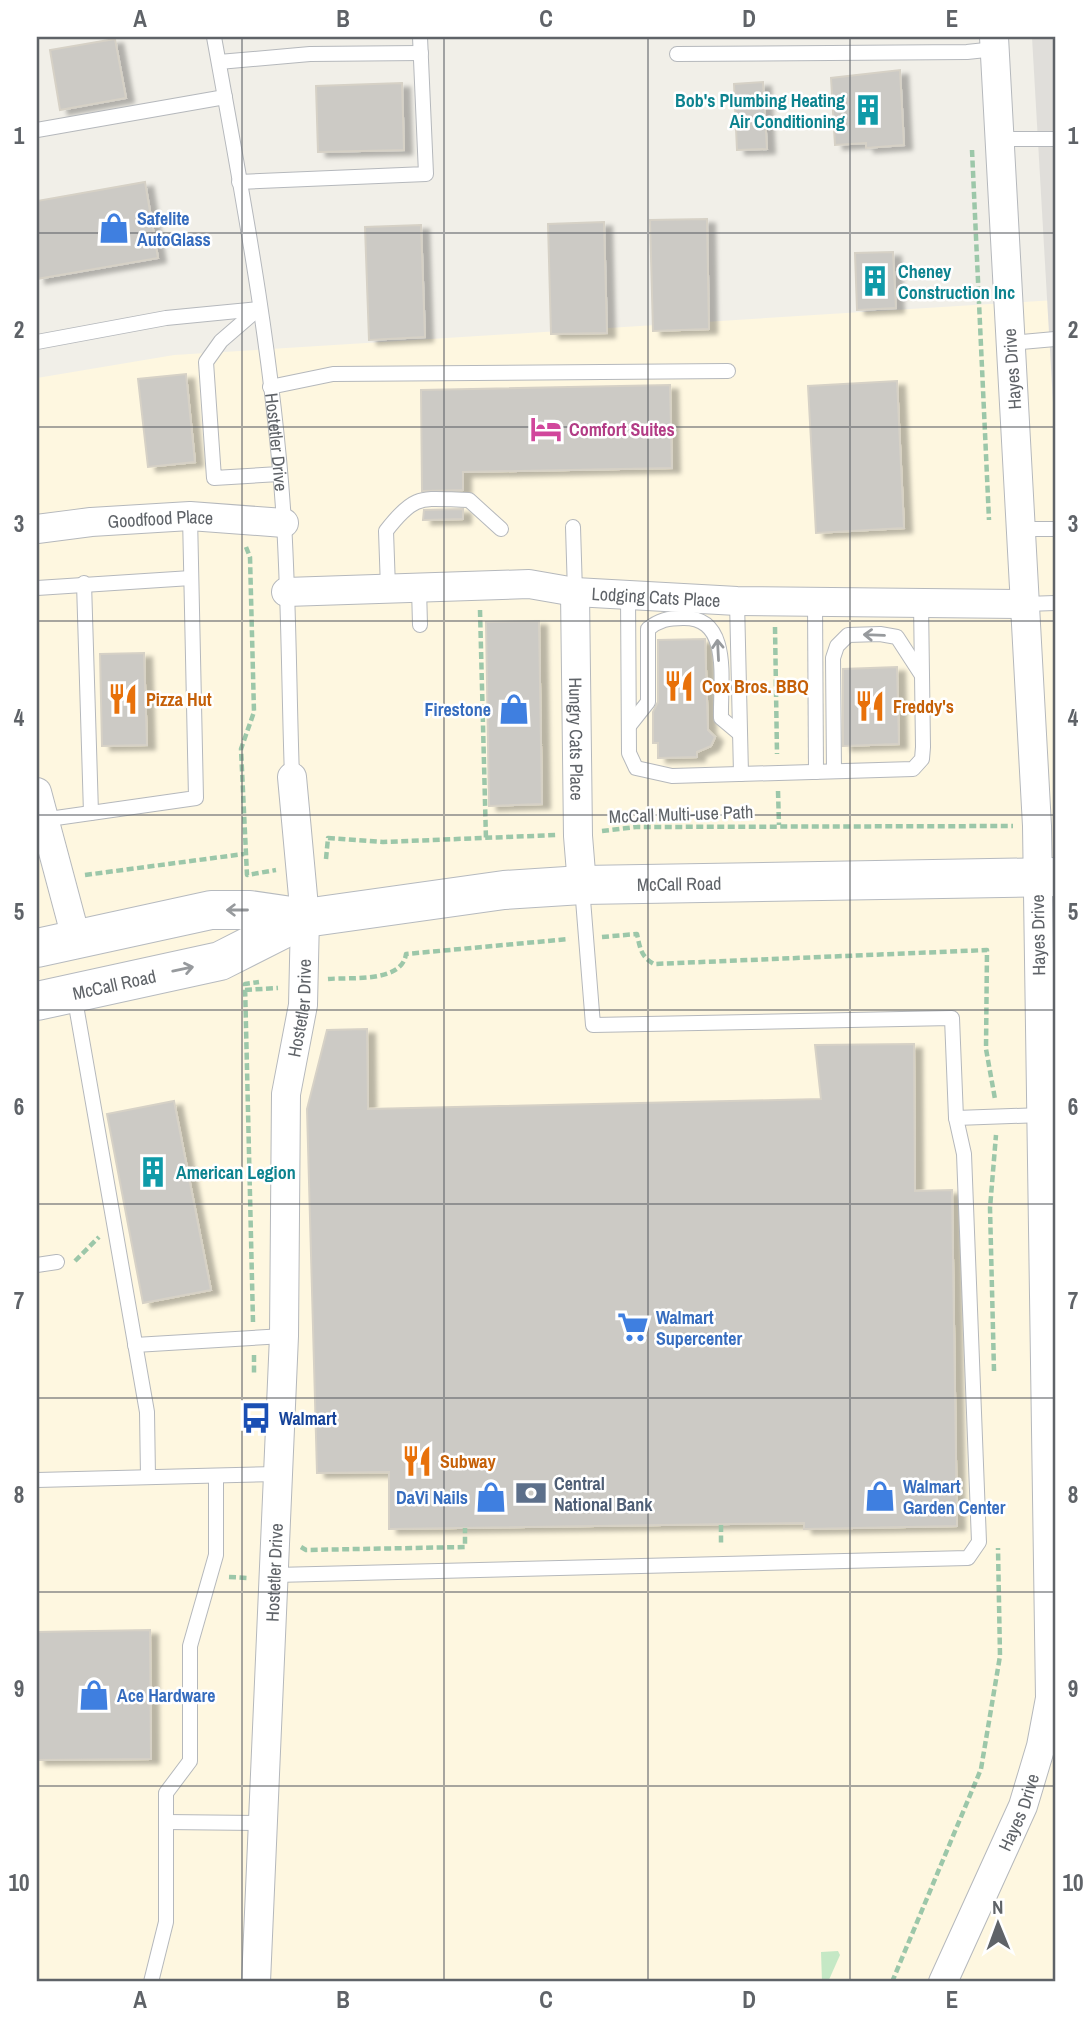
<svg xmlns="http://www.w3.org/2000/svg" width="1092" height="2019" font-family="'Archivo Narrow',sans-serif">
	<style>
		.commercial { fill: #fef7e0 }
		.industrial { fill: #e0deda }
		.green { fill: #c5e8c5 }
		.building { fill: #cccac5; stroke: #d6d1c6; stroke-width: 2; filter: url(#shadow) }
		.lines { fill: none; stroke-linecap: round; stroke-linejoin: round }
		.lane-casing { stroke: #b5b8bc; stroke-width: 16 }
		.street-casing { stroke: #b5b8bc; stroke-width: 30 }
		.secondary-casing { stroke: #b6babf; stroke-width: 40 }
		.path { stroke: #9cc7a9; stroke-width: 4.5; stroke-dasharray: 7 3.5; stroke-linecap: butt }
		.lane { stroke: #fff; stroke-width: 14 }
		.street { stroke: #fff; stroke-width: 28 }
		.secondary { stroke: #fff; stroke-width: 38 }
		.oneway { stroke: #979a9d }
		.grid { fill: none; stroke: #5f6368; stroke-width: 2; stroke-opacity: 0.55 }
		.labels { text-anchor: middle; dominant-baseline: central; stroke-width: 5; stroke-linejoin: round; paint-order: stroke }
		.culture-label { font-size: 18px; font-weight: bold; fill: #0d838f; stroke: #fff; text-anchor: start }
		.shop-label { font-size: 18px; font-weight: bold; fill: #366cbe; stroke: #fff; text-anchor: start }
		.street-label { font-size: 18px; fill: #5f6368; stroke: #fff }
		.hotel-label { font-size: 18px; font-weight: bold; fill: #b23c85; stroke: #fff; text-anchor: start }
		.food-label { font-size: 18px; font-weight: bold; fill: #c56008; stroke: #fff; text-anchor: start }
		.transit-label { font-size: 18px; font-weight: bold; fill: #164399; stroke: #fff; text-anchor: start }
		.service-label { font-size: 18px; font-weight: bold; fill: #4e5e75; stroke: #fff; text-anchor: start }
		.neatline { fill: none; stroke: #5f6368; stroke-width: 2.5 }
		.grid-label { font-size: 23px; text-anchor: middle; font-weight: bold; fill: #5f6368 }
	</style>
	<defs>
		<filter id="shadow"><feDropShadow dx="8" dy="4.5" stdDeviation="2" flood-color="#0004"/></filter>
	</defs>
	<rect width="100%" height="100%" fill="#f1efe8"/>
	<path class="commercial" d="M 1055,300 L 1055,1982 L 37,1982 L 37,378 L 174,355 Z"/>
	<path class="industrial" d="M 1032,37 L 1055,37 L 1055,437 Z"/>
	<path class="green" d="M 838,1951 L 840,1955 L 828,1982 L 822,1982 L 821,1952 Z"/>
	<path class="building" d="M 115,39 L 126,98 L 60,110 L 50,50 Z
		M 900,70 L 904,145 L 866,148 L 866,143 L 835,145 L 831,78 Z
		M 763,82 L 767,149 L 737,150 L 734,84 Z
		M 402,83 L 404,150 L 318,152 L 316,86 Z
		M 145,182 L 158,258 L 37,279 L 37,201 Z
		M 707,219 L 709,329 L 653,331 L 650,220 Z
		M 604,222 L 607,333 L 551,334 L 548,224 Z
		M 421,225 L 425,337 L 369,340 L 365,227 Z
		M 893,252 L 896,308 L 857,310 L 855,253 Z
		M 186,374 L 195,462 L 148,467 L 138,379 Z
		M 897,381 L 904,528 L 816,533 L 808,386 Z
		M 670,385 L 672,468 L 463,472 L 463,490 L 422,491 L 421,390 Z
		M 463,509 L 463,519 L 423,520 L 424,510 Z
		M 539,621 L 542,804 L 489,806 L 486,622 Z
		M 705,639 L 708,730 L 715,737 L 711,746 L 697,752 L 697,757 L 658,758 L 658,743 L 653,743 L 653,712 L 658,702 L 658,640 Z
		M 144,653 L 147,745 L 102,746 L 100,654 Z
		M 897,667 L 899,744 L 843,746 L 843,669 Z
		M 367,1029 L 368,1109 L 821,1099 L 815,1045 L 914,1044 L 915,1191 L 952,1190 L 957,1526 L 804,1529 L 804,1523 L 389,1529 L 389,1472 L 317,1473 L 307,1109 L 327,1030 Z
		M 174,1101 L 211,1290 L 143,1303 L 107,1114 Z
		M 150,1630 L 151,1759 L 37,1760 L 37,1632 Z"/>
	<g class="lines">
		<defs>
			<g id="lane">
				<path id="s1" d="M 214,37 C 243,197 274,360 284,523 C 289,608 289,693 292,777"/>
				<path d="M 677,54 L 967,52 L 995,49"/>
				<path d="M 219,62 L 310,54 L 421,53"/>
				<path d="M 37,130 L 225,97"/>
				<path d="M 998,139 L 1055,139"/>
				<path d="M 239,182 L 426,174 L 420,37"/>
				<path d="M 258,309 L 221,341 L 206,362 L 214,478 L 279,474"/>
				<path d="M 37,342 L 166,318 L 258,309"/>
				<path d="M 1011,343 L 1055,339"/>
				<path d="M 270,387 L 333,374 L 728,371"/>
				<path d="M 573,527 L 575,592"/>
				<path d="M 1022,529 L 1055,529"/>
				<path d="M 84,583 L 91,813"/>
				<path d="M 37,588 L 191,578"/>
				<path d="M 388,588 L 386,531 C 416,492 422,499 469,500 L 501,529"/>
				<path d="M 419,588 L 420,625"/>
				<path d="M 628,595 L 629,753 L 636,768 L 672,776 L 913,769 L 922,759 L 923,747 L 921,603"/>
				<path d="M 737,601 L 741,774"/>
				<path d="M 815,602 L 816,772"/>
				<path d="M 1026,604 L 1055,603"/>
				<path d="M 629,726 L 648,702 L 648,629 C 659,620 668,618 683,618 C 732,617 720,681 721,718 L 740,734"/>
				<path d="M 834,771 L 833,658 L 837,646 L 848,635 L 880,634 L 897,637 L 921,674"/>
				<path d="M 42,820 L 196,798 L 190,516"/>
				<path d="M 74,994 L 147,1412 L 148,1477"/>
				<path d="M 956,1118 L 1042,1115"/>
				<path d="M 37,1265 L 57,1262"/>
				<path d="M 135,1345 L 284,1336"/>
				<path d="M 37,1480 L 277,1474"/>
				<path d="M 275,1575 L 968,1558 L 979,1542 L 964,1154 L 956,1118 L 952,1018 L 593,1025 L 582,887"/>
				<path d="M 166,1822 L 264,1823"/>
				<path d="M 151,1982 L 166,1922 L 166,1793 L 190,1761 L 190,1646 L 216,1555 L 216,1476"/>
			</g>
			<g id="street">
				<path id="s2" d="M 37,529 L 91,522 L 190,516 L 284,523"/>
				<path id="s3" d="M 286,592 L 529,584 L 575,592 L 737,601 L 1026,604"/>
				<path id="s4" d="M 575,592 L 578,836 L 582,885"/>
				<path d="M 37,792 L 76,938"/>
				<path id="s5" d="M 256,1982 L 284,1336 L 286,1094 L 303,1005 L 305,918 L 292,777"/>
				<path id="s6" d="M 943,1982 L 1023,1806 L 1041,1746 L 1050,1698 L 1037,826 L 994,37"/>
			</g>
			<g id="secondary">
				<path id="s7" d="M 37,948 L 211,910 L 250,910 L 305,918 L 504,890 L 582,885 L 1055,877"/>
				<path id="s8" d="M 37,1001 L 220,961 L 305,918"/>
			</g>
		</defs>
		<use href="#lane" class="lane-casing"/>
		<use href="#street" class="street-casing"/>
		<use href="#secondary" class="secondary-casing"/>
		<path class="path" d="M 972,150 L 989,520
			M 246,547 L 250,557 L 254,712 L 241,749 L 247,875 L 276,870
			M 480,610 L 486,840
			M 775,627 L 777,754
			M 778,791 L 779,825
			M 602,831 L 636,827 L 1013,826
			M 326,859 L 328,838 L 383,842 L 556,835
			M 85,875 L 244,854
			M 602,937 L 637,934 C 640,948 641,957 654,964 L 987,950 L 986,1049 L 995,1099
			M 328,979 C 351,977 402,983 406,954 L 569,939
			M 245,990 L 278,988
			M 75,1261 L 99,1237
			M 253,1322 L 245,984 L 259,982
			M 254,1355 L 254,1374
			M 994,1371 L 990,1208 L 996,1135
			M 721,1525 L 721,1546
			M 301,1547 L 306,1550 L 465,1547 L 465,1528
			M 229,1577 L 248,1578
			M 892,1982 L 981,1769 L 1000,1656 L 998,1548"/>
		<use href="#lane" class="lane"/>
		<use href="#street" class="street"/>
		<use href="#secondary" class="secondary"/>
	</g>
	<defs><path id="oneway-shaft" d="M-6 0H5M1.5-3L5.5 0L1.5 3" fill="none" stroke-width="1.6" stroke-linecap="round" stroke-linejoin="round" transform="scale(1.75)"/></defs>
	<g class="oneway">
		<use href="#oneway-shaft" transform="translate(874 635) rotate(-178)"/>
		<use href="#oneway-shaft" transform="translate(718 650) rotate(-93)"/>
		<use href="#oneway-shaft" transform="translate(237 910) rotate(-180)"/>
		<use href="#oneway-shaft" transform="translate(183 969) rotate(-12)"/>
	</g>
	<path class="grid" d="M 242,37 L 242,1982M 444,37 L 444,1982M 648,37 L 648,1982M 850,37 L 850,1982M 37,233 L 1055,233M 37,427 L 1055,427M 37,621 L 1055,621M 37,815 L 1055,815M 37,1010 L 1055,1010M 37,1204 L 1055,1204M 37,1398 L 1055,1398M 37,1592 L 1055,1592M 37,1786 L 1055,1786"/>
	<defs>
		<symbol id="building-bare" viewBox="-9 -9 18 18"><path d="M-4-6H4V6H1V3H-1V6H-4ZM-2.5-4.3h1.7v1.8h-1.7ZM.8-4.3h1.7v1.8H.8ZM-2.5-1h1.7V.8h-1.7ZM.8-1h1.7V.8H.8Z" fill="#0f9aa8" stroke="#fff" stroke-width="2.5" paint-order="stroke"/></symbol>
		<symbol id="shop-bare" viewBox="-9 -9 18 18"><path d="M-5-2.5h2.3a2.7 3.5 0 0 1 5.4 0H5L5.5 6h-11ZM-1.5-2.5h3a1.5 2.3 0 0 0-3 0Z" fill="#3f7fe0" stroke="#fff" stroke-width="2.5" paint-order="stroke"/></symbol>
		<symbol id="hotel-bare" viewBox="-9 -9 18 18"><path d="M-6-4.5h1.5V1H6V5H4.5V3h-9V5H-6ZM-4 0a1.8 1.8 0 1 1 3.6 0ZM.5 0V-2.5h3Q6-2.5 6 0Z" fill="#d1479c" stroke="#fff" stroke-width="2.5" paint-order="stroke"/></symbol>
		<symbol id="restaurant-bare" viewBox="-9 -9 18 18"><path d="M-5-6h1v4h1v-4h1v4h1v-4h1v5L-1.5 .5V6h-2V.5L-5-1ZM5-6V6H3V1.5H1.5Q1.5-4 5-6Z" fill="#e8710a" stroke="#fff" stroke-width="2.5" paint-order="stroke"/></symbol>
		<symbol id="supermarket-bare" viewBox="-9 -9 18 18"><path d="M-6-5.5h2.5l.6 2H6L4.5 2H-2.5L-4.4-4H-6ZM-1.5 3.2a1.3 1.3 0 1 0 .1 0ZM3 3.2a1.3 1.3 0 1 0 .1 0Z" fill="#3f7fe0" stroke="#fff" stroke-width="2.5" paint-order="stroke"/></symbol>
		<symbol id="bus-bare" viewBox="-9 -9 18 18"><path d="M-5-6H5V4H4V6H2V4H-2V6H-4V4H-5ZM-3.5-4V0h7V-4ZM-3.5 1.2v1.5H-2V1.2ZM2 1.2v1.5H3.5V1.2Z" fill="#1a4fb4" stroke="#fff" stroke-width="2.5" paint-order="stroke"/></symbol>
		<symbol id="bank-bare" viewBox="-9 -9 18 18"><path d="M-6-4H6V4H-6ZM0-2.3a2.3 2.3 0 1 0 0 4.6a2.3 2.3 0 1 0 0-4.6Z" fill="#5c6f8a" stroke="#fff" stroke-width="2.5" paint-order="stroke"/></symbol>
	</defs>
	<g fill-rule="evenodd">
		<use href="#building-bare" x="846" y="88" width="44" height="44"/>
		<use href="#shop-bare" x="92" y="206" width="44" height="44"/>
		<use href="#building-bare" x="853" y="259" width="44" height="44"/>
		<use href="#hotel-bare" x="524" y="407" width="44" height="44"/>
		<use href="#restaurant-bare" x="657" y="664" width="44" height="44"/>
		<use href="#restaurant-bare" x="101" y="677" width="44" height="44"/>
		<use href="#restaurant-bare" x="848" y="684" width="44" height="44"/>
		<use href="#shop-bare" x="492" y="687" width="44" height="44"/>
		<use href="#building-bare" x="131" y="1150" width="44" height="44"/>
		<use href="#supermarket-bare" x="611" y="1305" width="44" height="44"/>
		<use href="#bus-bare" x="234" y="1396" width="44" height="44"/>
		<use href="#restaurant-bare" x="395" y="1439" width="44" height="44"/>
		<use href="#bank-bare" x="509" y="1471" width="44" height="44"/>
		<use href="#shop-bare" x="858" y="1474" width="44" height="44"/>
		<use href="#shop-bare" x="469" y="1475" width="44" height="44"/>
		<use href="#shop-bare" x="72" y="1673" width="44" height="44"/>
	</g>
	<g class="labels">
		<g class="culture-label">
			<text x="845" y="100" text-anchor="end">Bob's Plumbing Heating<tspan x="845" dy="21">Air Conditioning</tspan></text>
			<text x="898" y="271">Cheney<tspan x="898" dy="21">Construction Inc</tspan></text>
			<text x="176" y="1172">American Legion</text>
		</g>
		<g class="shop-label">
			<text x="137" y="218">Safelite<tspan x="137" dy="21">AutoGlass</tspan></text>
			<text x="491" y="709" text-anchor="end">Firestone</text>
			<text x="656" y="1317">Walmart<tspan x="656" dy="21">Supercenter</tspan></text>
			<text x="903" y="1486">Walmart<tspan x="903" dy="21">Garden Center</tspan></text>
			<text x="468" y="1497" text-anchor="end">DaVi Nails</text>
			<text x="117" y="1695">Ace Hardware</text>
		</g>
		<g class="street-label">
			<text transform="translate(1012 369) rotate(-94)">Hayes Drive</text>
			<text stroke="none"><textPath href="#s1" startOffset="410">Hostetler Drive</textPath></text>
			<text stroke="none"><textPath href="#s2" startOffset="124">Goodfood Place</textPath></text>
			<text stroke="none"><textPath href="#s3" startOffset="371">Lodging Cats Place</textPath></text>
			<text stroke="none"><textPath href="#s4" startOffset="147">Hungry Cats Place</textPath></text>
			<text transform="translate(681 814) rotate(-2)">McCall Multi-use Path</text>
			<text stroke="none"><textPath href="#s7" startOffset="649">McCall Road</textPath></text>
			<text transform="translate(1038 935) rotate(-91)">Hayes Drive</text>
			<text stroke="none"><textPath href="#s8" startOffset="79">McCall Road</textPath></text>
			<text stroke="none"><textPath href="#s5" startOffset="976">Hostetler Drive</textPath></text>
			<text stroke="none"><textPath href="#s5" startOffset="410">Hostetler Drive</textPath></text>
			<text stroke="none"><textPath href="#s6" startOffset="186">Hayes Drive</textPath></text>
		</g>
		<g class="hotel-label">
			<text x="569" y="429">Comfort Suites</text>
		</g>
		<g class="food-label">
			<text x="702" y="686">Cox Bros. BBQ</text>
			<text x="146" y="699">Pizza Hut</text>
			<text x="893" y="706">Freddy's</text>
			<text x="440" y="1461">Subway</text>
		</g>
		<g class="transit-label">
			<text x="279" y="1418">Walmart</text>
		</g>
		<g class="service-label">
			<text x="554" y="1483">Central<tspan x="554" dy="21">National Bank</tspan></text>
		</g>
	</g>
	<rect width="1092" height="2019" fill="none" stroke="#ffffff" stroke-width="77"/>
	<g transform="translate(998 1924) rotate(359)" stroke="#ffffff" stroke-width="5" paint-order="stroke">
	<path d="M0-5L12 26L0 18L-12 26Z" fill="#5f6368"/>
	<text y="-10" font-size="19" font-weight="bold" text-anchor="middle" fill="#5f6368">N</text>
	</g>
	<rect x="38" y="38" width="1016" height="1942" class="neatline"/>
	<g class="grid-label">
		<text x="140" y="27">A</text>
		<text x="343" y="27">B</text>
		<text x="546" y="27">C</text>
		<text x="749" y="27">D</text>
		<text x="952" y="27">E</text>
		<text x="19" y="144">1</text>
		<text x="1073" y="144">1</text>
		<text x="19" y="338">2</text>
		<text x="1073" y="338">2</text>
		<text x="19" y="532">3</text>
		<text x="1073" y="532">3</text>
		<text x="19" y="726">4</text>
		<text x="1073" y="726">4</text>
		<text x="19" y="920">5</text>
		<text x="1073" y="920">5</text>
		<text x="19" y="1115">6</text>
		<text x="1073" y="1115">6</text>
		<text x="19" y="1309">7</text>
		<text x="1073" y="1309">7</text>
		<text x="19" y="1503">8</text>
		<text x="1073" y="1503">8</text>
		<text x="19" y="1697">9</text>
		<text x="1073" y="1697">9</text>
		<text x="19" y="1891">10</text>
		<text x="1073" y="1891">10</text>
		<text x="140" y="2008">A</text>
		<text x="343" y="2008">B</text>
		<text x="546" y="2008">C</text>
		<text x="749" y="2008">D</text>
		<text x="952" y="2008">E</text>
	</g>
</svg>
